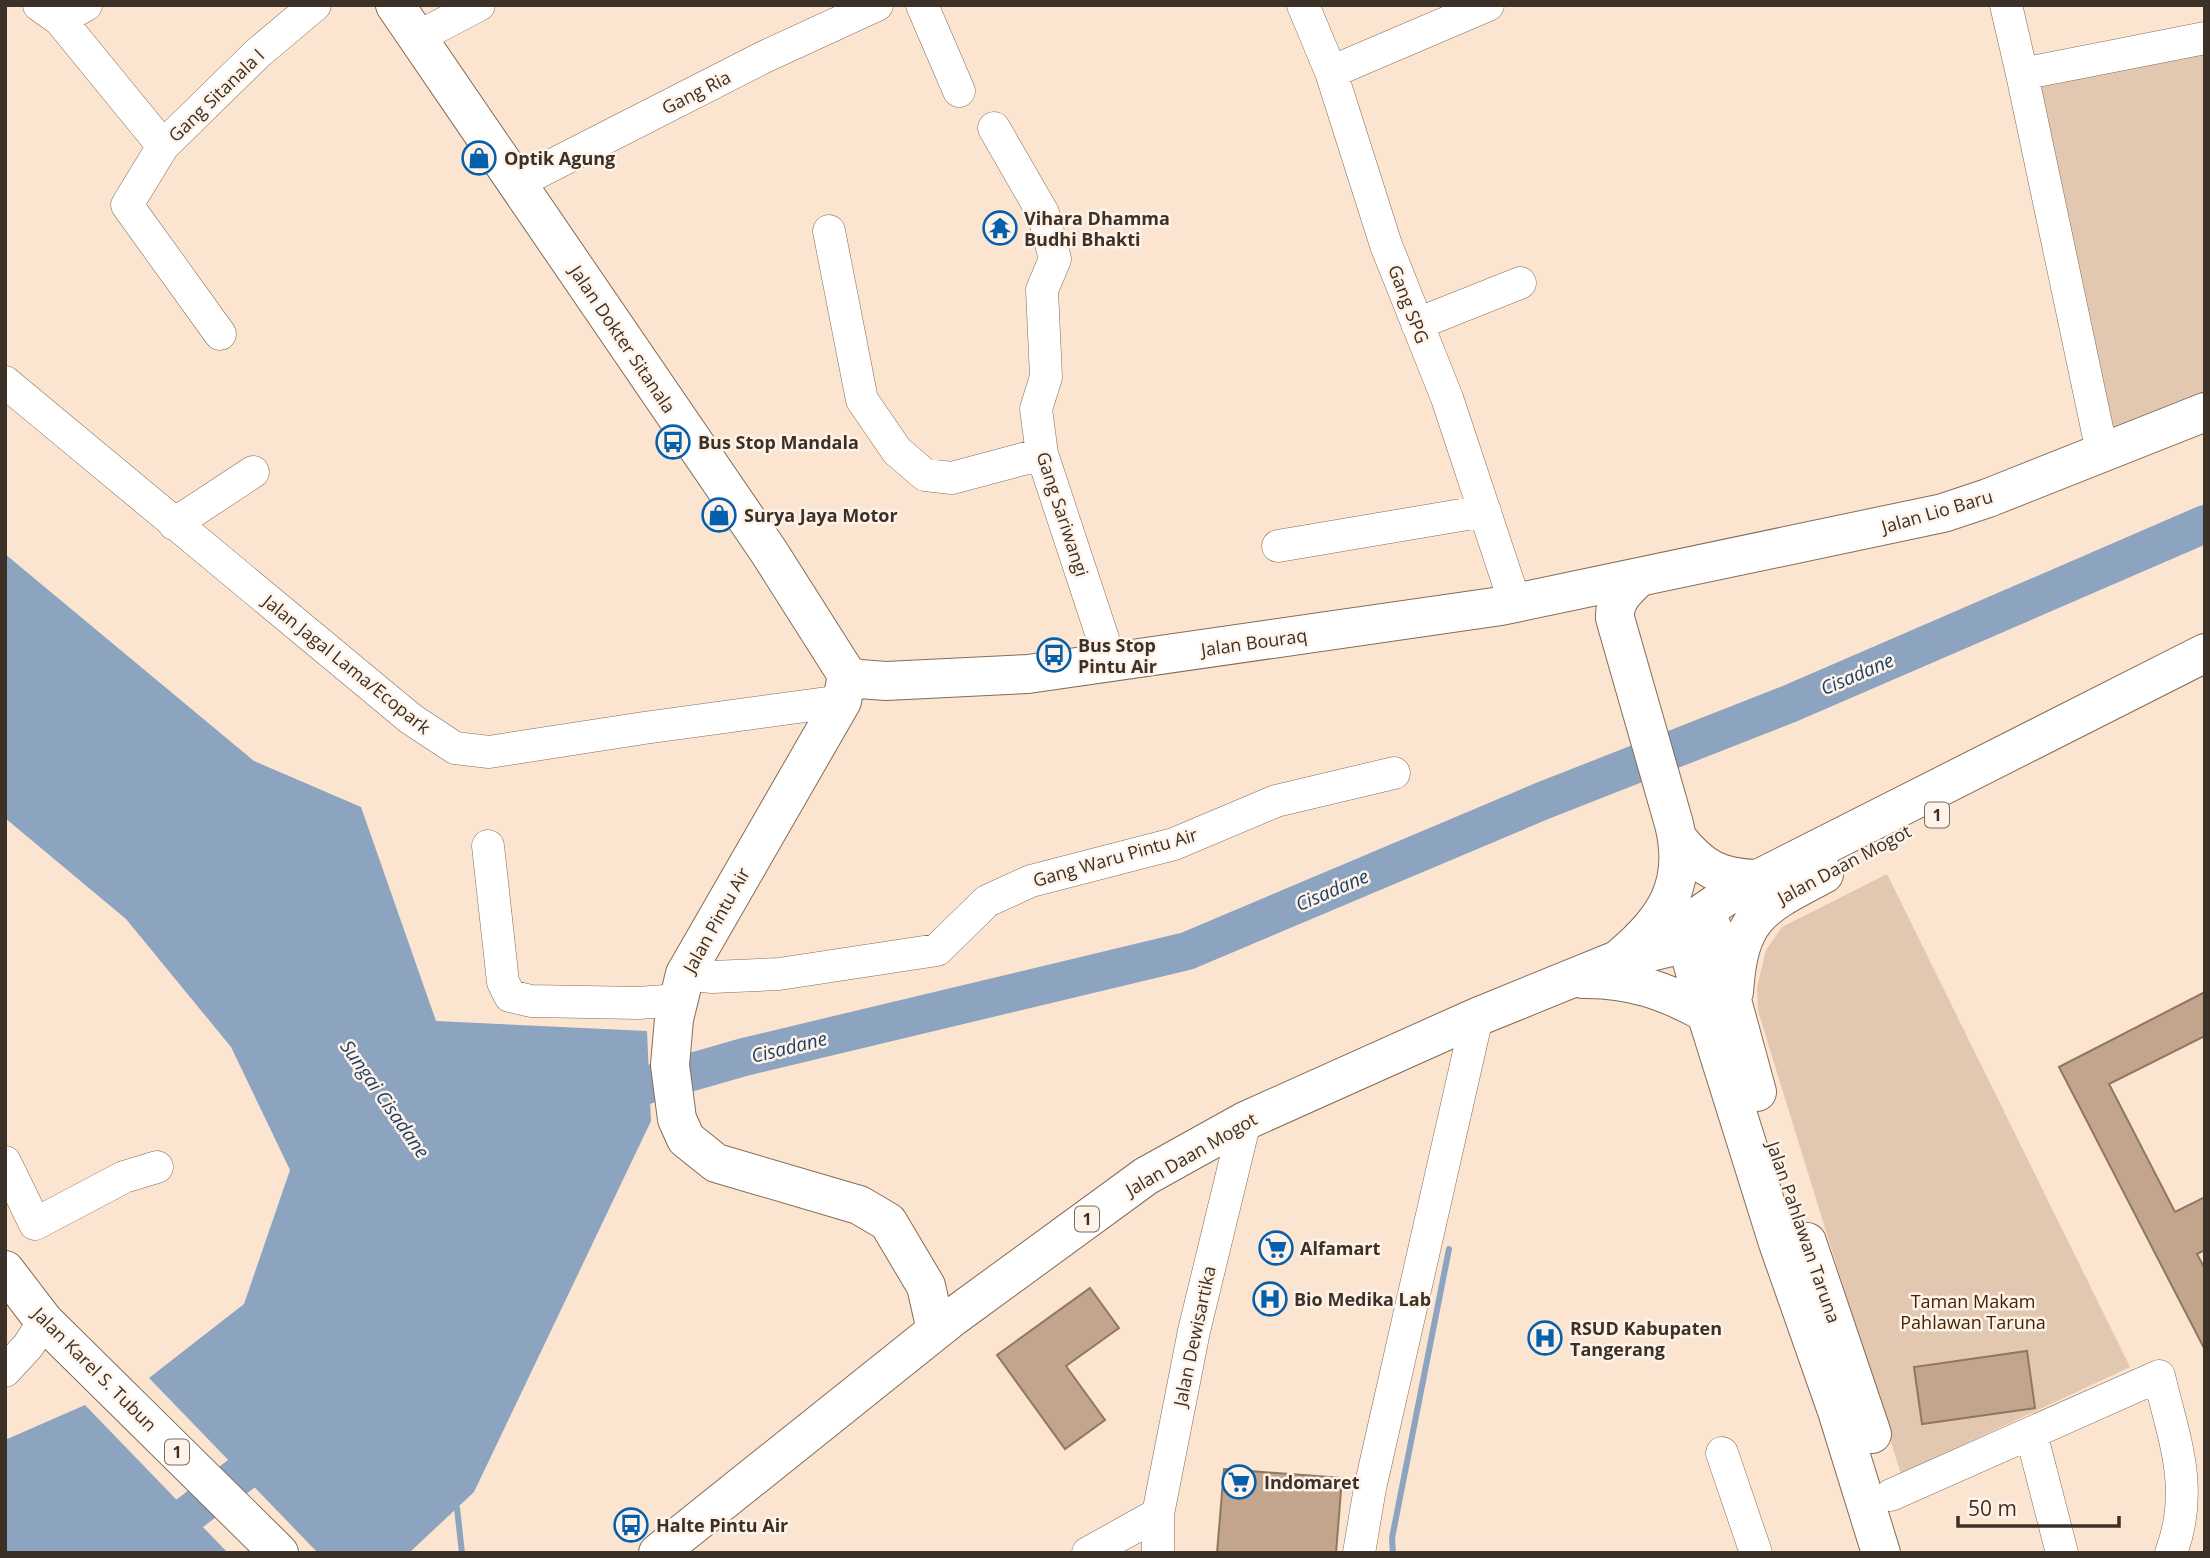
<svg xmlns="http://www.w3.org/2000/svg" width="2210" height="1558" font-family="'Open Sans',sans-serif">
	<style>
		.green { fill: #e3c8b1 }
		.water { fill: #8ca4bf }
		.lines { fill: none; stroke-linecap: round; stroke-linejoin: round }
		.stream { stroke: #8ca4bf; stroke-width: 6 }
		.river { stroke: #8ca4bf; stroke-width: 38 }
		.building { fill: #c2a58c; stroke: #907760; stroke-width: 2 }
		.minor-casing { stroke: #856c56; stroke-width: 33 }
		.major-casing { stroke: #856c56; stroke-width: 40 }
		.highway-casing { stroke: #856c56; stroke-width: 40 }
		.minor { stroke: #fff; stroke-width: 32 }
		.major { stroke: #fff; stroke-width: 38 }
		.highway { stroke: #fff; stroke-width: 38 }
		.labels { text-anchor: middle; dominant-baseline: central; stroke-width: 5; stroke-linejoin: round; paint-order: stroke }
		.shield { fill: #fff3e9; stroke: #766b61; stroke-width: 2 }
		.shield-label { font-size: 16px; font-weight: bold; fill: #3c3127 }
		.street-label { font-size: 18px; fill: #3c3127; stroke: #fff3e9 }
		.poi-label { font-size: 18px; font-weight: bold; fill: #3c3127; stroke: #fff3e9; text-anchor: start }
		.park-label { font-size: 18px; fill: #412303; stroke: #fff3e9 }
		.water-label { font-size: 19px; font-style: italic; fill: #1b3f65; stroke: #fff3e9 }
	</style>
	<rect width="100%" height="100%" fill="#fbe4d0"/>
	<path class="green" d="M 2205,33 L 2205,411 L 2112,453 L 2032,63 Z
		M 1887,874 L 2130,1367 L 1901,1474 L 1758,1011 L 1757,987 L 1766,950 L 1782,927 Z"/>
	<path class="water" d="M 5,554 L 254,761 L 361,807 L 436,1021 L 647,1031 L 651,1121 L 474,1492 L 409,1553 L 318,1553 L 149,1378 L 244,1304 L 290,1170 L 231,1047 L 126,919 L 5,818 Z
		M 85,1405 L 228,1553 L 5,1553 L 5,1440 Z"/>
	<g class="lines">
		<path class="stream" d="M 457,1508 L 462,1553
			M 1393,1553 L 1392,1538 L 1449,1249"/>
		<path class="river" d="M 598,1099 L 744,1057 L 1187,951 L 1542,801 L 1789,704 L 2205,524
			M 138,1553 L 284,1441"/>
	</g>
	<path class="building" d="M 2205,992 L 2205,1036 L 2109,1084 L 2175,1212 L 2205,1197 L 2205,1250 L 2197,1254 L 2205,1269 L 2205,1350 L 2059,1067 Z
		M 1090,1288 L 1119,1328 L 1066,1366 L 1105,1420 L 1065,1449 L 997,1355 Z
		M 2027,1351 L 2035,1408 L 1922,1424 L 1914,1367 Z
		M 1224,1469 L 1342,1478 L 1336,1553 L 1217,1553 Z"/>
	<g class="lines">
		<defs>
			<path id="minor" d="M 39,5 L 60,20 L 163,146
				M 922,5 L 959,91
				M 1303,5 L 1331,72 L 1386,245 L 1447,398 L 1515,603
				M 2006,5 L 2022,74 L 2102,452
				M 60,20 L 86,5
				M 416,38 L 479,5
				M 1331,72 L 1488,5
				M 2022,74 L 2205,38
				M 994,128 L 1043,213 L 1055,259 L 1042,290 L 1046,377 L 1036,409 L 1042,454 L 1111,663
				M 517,183 L 764,57 L 877,5
				M 829,231 L 862,400 L 897,451 L 925,475 L 952,478 L 1042,454
				M 1417,324 L 1520,283
				M 220,334 L 127,205 L 163,146 L 258,53 L 315,5
				M 5,382 L 411,719 L 455,748 L 489,752 L 644,728 L 842,701
				M 174,524 L 253,472
				M 1278,546 L 1485,511
				M 488,846 L 503,982 L 510,996 L 531,1001 L 639,1003 L 678,1000
				M 685,974 L 712,977 L 779,974 L 937,950 L 987,901 L 1031,881 L 1174,844 L 1276,801 L 1394,773
				M 5,1162 L 35,1224 L 124,1177 L 157,1167
				M 5,1371 L 28,1346 L 44,1321
				M 2031,1433 L 2062,1553
				M 1722,1453 L 1756,1553
				M 1891,1495 L 2159,1376 C 2174,1439 2195,1489 2171,1553
				M 1088,1553 L 1158,1514
				M 1158,1553 L 1158,1514 L 1194,1331 L 1245,1121
				M 1359,1553 L 1370,1488 L 1477,1017"/>
			<path id="major" d="M 395,5 L 769,552 L 847,675
				M 847,675 L 859,679 L 886,681 L 1028,674 L 1501,606 L 1943,513 L 1988,498 L 2205,412
				M 847,675 L 842,701 L 685,974 L 674,1019 L 670,1065 L 677,1119 L 686,1139 L 716,1163 L 859,1205 L 888,1222 L 926,1286 L 936,1330"/>
			<path id="highway" d="M 1678,839 C 1702,869 1720,878 1758,879
				M 1712,927 L 1757,1092
				M 1622,956 C 1665,920 1689,884 1674,824 L 1615,618 C 1614,599 1626,590 1638,578
				M 1583,979 C 1629,978 1666,991 1706,1013
				M 1734,992 C 1739,916 1761,907 1824,874
				M 1807,1242 L 1872,1434
				M 5,1270 L 44,1321 L 279,1553
				M 658,1553 L 953,1317 L 1146,1176 L 1245,1121 L 1477,1017 L 1617,960 L 1687,943 L 1697,943 L 1719,952
				M 1881,1553 L 1837,1411 L 1778,1243 L 1706,1013 L 1687,943 L 1691,925 L 1698,916 L 1724,898 L 1758,879 L 2205,653"/>
		</defs>
		<use href="#minor" class="minor-casing"/>
		<use href="#major" class="major-casing"/>
		<use href="#highway" class="highway-casing"/>
		<use href="#minor" class="minor"/>
		<use href="#major" class="major"/>
		<use href="#highway" class="highway"/>
	</g>
	<defs>
		<symbol id="shop-ring" viewBox="-11 -11 22 22"><circle r="9.5" fill="#fff3e9" stroke="#0460ad" stroke-width="1.5"/><path d="M-5-2.5h2.3a2.7 3.5 0 0 1 5.4 0H5L5.5 6h-11ZM-1.5-2.5h3a1.5 2.3 0 0 0-3 0Z" fill="#0460ad"/></symbol>
		<symbol id="temple-ring" viewBox="-11 -11 22 22"><circle r="9.5" fill="#fff3e9" stroke="#0460ad" stroke-width="1.5"/><path d="M0-6L5-2H3V0L6.5 2.5H4V6H1.5V3h-3V6H-4V2.5H-6.5L-3 0V-2H-5Z" fill="#0460ad"/></symbol>
		<symbol id="bus-ring" viewBox="-11 -11 22 22"><circle r="9.5" fill="#fff3e9" stroke="#0460ad" stroke-width="1.5"/><path d="M-5-6H5V4H4V6H2V4H-2V6H-4V4H-5ZM-3.5-4V0h7V-4ZM-3.5 1.2v1.5H-2V1.2ZM2 1.2v1.5H3.5V1.2Z" fill="#0460ad"/></symbol>
		<symbol id="supermarket-ring" viewBox="-11 -11 22 22"><circle r="9.5" fill="#fff3e9" stroke="#0460ad" stroke-width="1.5"/><path d="M-6-5.5h2.5l.6 2H6L4.5 2H-2.5L-4.4-4H-6ZM-1.5 3.2a1.3 1.3 0 1 0 .1 0ZM3 3.2a1.3 1.3 0 1 0 .1 0Z" fill="#0460ad"/></symbol>
		<symbol id="hospital-ring" viewBox="-11 -11 22 22"><circle r="9.5" fill="#fff3e9" stroke="#0460ad" stroke-width="1.5"/><path d="M-5-5h3v3.5h4V-5h3V5h-3V1.5h-4V5h-3Z" fill="#0460ad"/></symbol>
	</defs>
	<g fill-rule="evenodd">
		<use href="#shop-ring" x="460" y="139" width="38" height="38"/>
		<use href="#temple-ring" x="981" y="209" width="38" height="38"/>
		<use href="#bus-ring" x="654" y="423" width="38" height="38"/>
		<use href="#shop-ring" x="700" y="496" width="38" height="38"/>
		<use href="#bus-ring" x="1035" y="636" width="38" height="38"/>
		<use href="#supermarket-ring" x="1257" y="1229" width="38" height="38"/>
		<use href="#hospital-ring" x="1251" y="1280" width="38" height="38"/>
		<use href="#hospital-ring" x="1526" y="1319" width="38" height="38"/>
		<use href="#supermarket-ring" x="1220" y="1463" width="38" height="38"/>
		<use href="#bus-ring" x="612" y="1506" width="38" height="38"/>
	</g>
	<g class="labels">
		<g class="shield">
			<rect x="1925" y="802.5" width="24" height="25" rx="5"/>
			<rect x="1075" y="1206.5" width="24" height="25" rx="5"/>
			<rect x="165" y="1439.5" width="24" height="25" rx="5"/>
		</g>
		<g class="shield-label">
			<text x="1937" y="815">1</text>
			<text x="1087" y="1219">1</text>
			<text x="177" y="1452">1</text>
		</g>
		<g class="street-label">
			<text transform="translate(696 92) rotate(-27)">Gang Ria</text>
			<text transform="translate(216 95) rotate(-44)">Gang Sitanala I</text>
			<text transform="translate(1409 304) rotate(69)">Gang SPG</text>
			<text transform="translate(623 339) rotate(56)">Jalan Dokter Sitanala</text>
			<text transform="translate(1937 511) rotate(-16)">Jalan Lio Baru</text>
			<text transform="translate(1063 514) rotate(72)">Gang Sariwangi</text>
			<text transform="translate(1254 642) rotate(-8)">Jalan Bouraq</text>
			<text transform="translate(347 664) rotate(39)">Jalan Jagal Lama/Ecopark</text>
			<text transform="translate(1115 857) rotate(-16)">Gang Waru Pintu Air</text>
			<text transform="translate(1844 864) rotate(-28)">Jalan Daan Mogot</text>
			<text transform="translate(716 920) rotate(-61)">Jalan Pintu Air</text>
			<text transform="translate(1191 1154) rotate(-30)">Jalan Daan Mogot</text>
			<text transform="translate(1804 1232) rotate(71)">Jalan Pahlawan Taruna</text>
			<text transform="translate(1194 1336) rotate(-78)">Jalan Dewisartika</text>
			<text transform="translate(95 1369) rotate(45)">Jalan Karel S. Tubun</text>
		</g>
		<g class="poi-label">
			<text x="504" y="158">Optik Agung</text>
			<text x="1024" y="218">Vihara Dhamma<tspan x="1024" dy="21">Budhi Bhakti</tspan></text>
			<text x="698" y="442">Bus Stop Mandala</text>
			<text x="744" y="515">Surya Jaya Motor</text>
			<text x="1078" y="645">Bus Stop<tspan x="1078" dy="21">Pintu Air</tspan></text>
			<text x="1300" y="1248">Alfamart</text>
			<text x="1294" y="1299">Bio Medika Lab</text>
			<text x="1570" y="1328">RSUD Kabupaten<tspan x="1570" dy="21">Tangerang</tspan></text>
			<text x="1264" y="1482">Indomaret</text>
			<text x="656" y="1525">Halte Pintu Air</text>
		</g>
		<g class="park-label">
			<text x="1973" y="1301">Taman Makam<tspan x="1973" dy="21">Pahlawan Taruna</tspan></text>
		</g>
		<g class="water-label">
			<text transform="translate(1857 674) rotate(-23)">Cisadane</text>
			<text transform="translate(1332 890) rotate(-23)">Cisadane</text>
			<text transform="translate(789 1047) rotate(-14)">Cisadane</text>
			<text transform="translate(385 1099) rotate(55)">Sungai Cisadane</text>
		</g>
	</g>
	<rect width="2210" height="1558" fill="none" stroke="#3c3127" stroke-width="14"/>
	<path d="M1958 1516v10h161v-10" fill="none" stroke="#3c3127" stroke-width="3.5"/>
	<text x="1968" y="1516" font-size="21" fill="#3c3127" stroke="#fff3e9" stroke-width="5" paint-order="stroke">50 m</text>
</svg>
